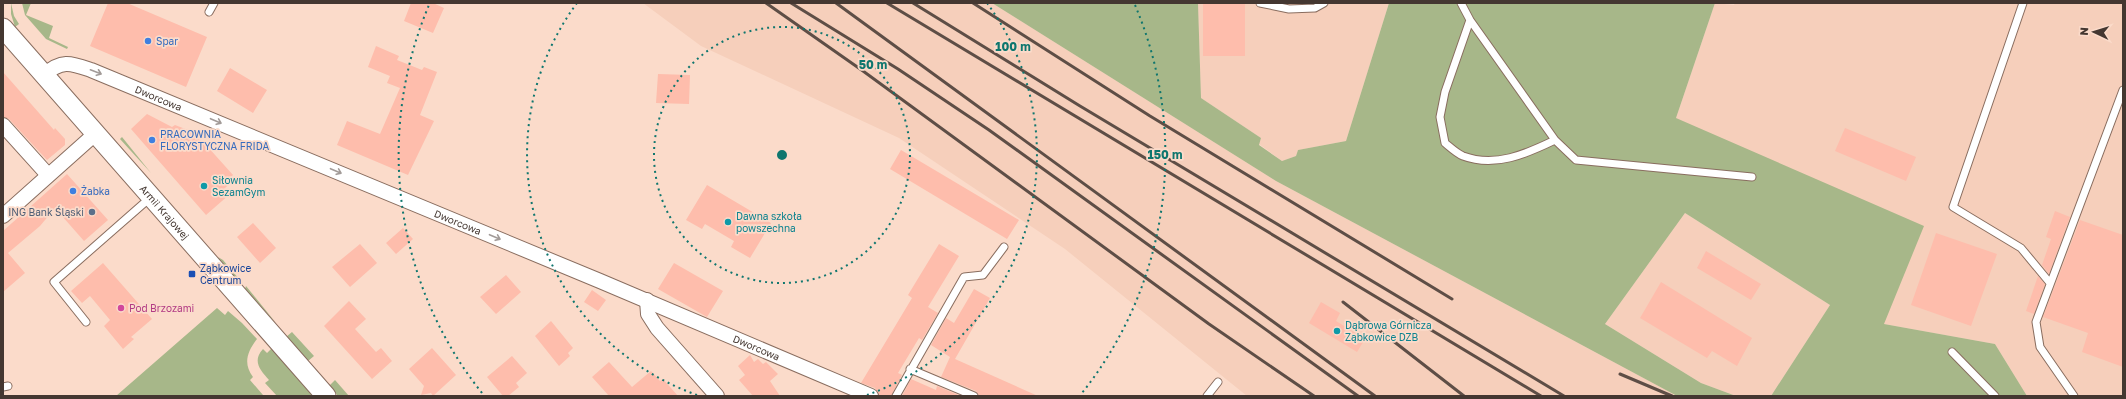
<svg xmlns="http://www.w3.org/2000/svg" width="2126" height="399" font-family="'Golos Text',sans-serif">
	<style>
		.built { fill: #f6cfbb }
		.green { fill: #a7b789 }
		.building { fill: #febdac }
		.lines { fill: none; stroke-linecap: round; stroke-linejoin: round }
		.lane-casing { stroke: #896d5f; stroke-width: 9 }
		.street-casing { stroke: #896d5f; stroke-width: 16 }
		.secondary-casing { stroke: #896d5f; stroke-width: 21 }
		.lane { stroke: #fff; stroke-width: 7 }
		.street { stroke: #fff; stroke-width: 14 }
		.secondary { stroke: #fff; stroke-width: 19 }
		.rail { stroke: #5e4e46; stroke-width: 3 }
		.oneway { stroke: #a29b98 }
		.ring { fill: none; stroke: #0f766e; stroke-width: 2; stroke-dasharray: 2 4 }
		.shop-dot { fill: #3f7fe0; stroke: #fbdbca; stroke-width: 1.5 }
		.culture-dot { fill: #0f9aa8; stroke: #fbdbca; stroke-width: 1.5 }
		.service-dot { fill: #5c6f8a; stroke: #fbdbca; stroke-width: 1.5 }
		.transit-dot { fill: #1a4fb4; stroke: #fbdbca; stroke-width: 1.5 }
		.hotel-dot { fill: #d1479c; stroke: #fbdbca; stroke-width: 1.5 }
		.labels { text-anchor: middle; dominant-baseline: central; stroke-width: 3.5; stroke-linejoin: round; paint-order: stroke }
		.shop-label { font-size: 10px; fill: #366cbe; stroke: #fbdbca; text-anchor: start }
		.street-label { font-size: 10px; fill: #443731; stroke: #fbdbca }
		.culture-label { font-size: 10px; fill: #0d838f; stroke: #fbdbca; text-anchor: start }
		.service-label { font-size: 10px; fill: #4e5e75; stroke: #fbdbca; text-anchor: end }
		.transit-label { font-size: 10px; fill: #164399; stroke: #fbdbca; text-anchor: start }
		.hotel-label { font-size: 10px; fill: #b23c85; stroke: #fbdbca; text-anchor: start }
		.centre { fill: #0f766e; stroke: #fbdbca; stroke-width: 2 }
		.ring-label { font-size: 12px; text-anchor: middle; font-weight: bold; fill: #0f766e; stroke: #fbdbca; stroke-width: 3.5; stroke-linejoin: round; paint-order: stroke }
	</style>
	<rect width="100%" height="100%" fill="#fbdbca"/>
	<path class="built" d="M 643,3 L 992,3 L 1276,181 L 1677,396 L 1247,396 L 1065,249 L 899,138 L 701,46 Z
		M 1198,3 L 1389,3 L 1346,141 L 1298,150 L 1296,156 L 1282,161 L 1259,144 L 1261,138 L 1201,98 Z
		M 1715,3 L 1734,5 L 1735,3 L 2123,3 L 2123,396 L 2022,396 L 2027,396 L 1995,344 L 1884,324 L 1676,118 Z
		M 1685,213 L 1830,305 L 1771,396 L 1736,396 L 1701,383 L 1605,324 Z"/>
	<path class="green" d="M 11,3 L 14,16 L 19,24 L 15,27 L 11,14 Z
		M 22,3 L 31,3 L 26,15 L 53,26 L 49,38 L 68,47 L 67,49 L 46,39 L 25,15 Z
		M 992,3 L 1198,3 L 1201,98 L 1261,138 L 1259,145 L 1282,161 L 1296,156 L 1298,150 L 1346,141 L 1389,3 L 1715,3 L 1676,118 L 1924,226 L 1884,324 L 1995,344 L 2027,396 L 1771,396 L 1830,305 L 1685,213 L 1605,324 L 1701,383 L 1736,396 L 1677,396 L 1276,181 Z
		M 122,137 L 151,173 L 120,139 Z
		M 218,257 L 223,260 L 239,279 L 236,279 Z
		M 246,286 L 276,323 L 245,289 Z
		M 217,308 L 225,315 L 228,311 L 242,323 L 257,339 C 247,352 243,364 253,377 L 250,380 L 263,395 L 261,396 L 116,396 Z
		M 292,332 L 314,356 L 308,361 L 286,337 Z
		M 272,348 L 314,396 L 277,396 L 265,383 L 269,380 C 260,370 252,361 263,349 L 267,353 Z
		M 335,380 L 349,396 L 338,396 L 329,386 Z"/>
	<path class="building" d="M 108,3 L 127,3 L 207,37 L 186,87 L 90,46 Z
		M 411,3 L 433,3 L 444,8 L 433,33 L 404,21 Z
		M 1203,3 L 1245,3 L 1245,56 L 1203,56 Z
		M 376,46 L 399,56 L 397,60 L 422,70 L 424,67 L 437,72 L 420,115 L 434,121 L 408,175 L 337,145 L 347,121 L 380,134 L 400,88 L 387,83 L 390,76 L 368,67 Z
		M 230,68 L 267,90 L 253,113 L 217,91 Z
		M 3,72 L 54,130 L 55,128 L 65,139 L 65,145 L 47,160 L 9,119 L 3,117 Z
		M 658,74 L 690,75 L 689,104 L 656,103 Z
		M 147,114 L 172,127 L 175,125 L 188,130 L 207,146 L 233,175 L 231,177 L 234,180 L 225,188 L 230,194 L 206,215 L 131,129 Z
		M 1845,128 L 1916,157 L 1906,181 L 1835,151 Z
		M 901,150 L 1019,220 L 1007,239 L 890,169 Z
		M 67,174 L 108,220 L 84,241 L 55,208 L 40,226 L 8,253 L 25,273 L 3,292 L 3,231 Z
		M 707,185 L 771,223 L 750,258 L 731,247 L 734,241 L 705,224 L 702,229 L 686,220 Z
		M 2055,211 L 2070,217 L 2049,274 L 2042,265 L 2051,239 L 2046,237 Z
		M 2080,220 L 2123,235 L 2123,367 L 2082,352 L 2088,333 L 2043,317 Z
		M 253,223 L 276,248 L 260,263 L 237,237 Z
		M 403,228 L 413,239 L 396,254 L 386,243 Z
		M 1936,233 L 1997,254 L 1971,326 L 1911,305 Z
		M 360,244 L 377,263 L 350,287 L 332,267 Z
		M 939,244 L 959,256 L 928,307 L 938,313 L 922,340 L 919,338 L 898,373 L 902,375 L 891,396 L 879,396 L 875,388 L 861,383 L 912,298 L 908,295 Z
		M 1706,251 L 1761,284 L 1751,300 L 1697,268 Z
		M 103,263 L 152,319 L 131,337 L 134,339 L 123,349 L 104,326 L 110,320 L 90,296 L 82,303 L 71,291 Z
		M 674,263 L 723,291 L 707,317 L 658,289 Z
		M 506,275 L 521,292 L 496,314 L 480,297 Z
		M 2038,276 L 2045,284 L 2034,314 L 2026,311 Z
		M 1661,282 L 1752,338 L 1737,366 L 1712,351 L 1707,358 L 1640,318 Z
		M 974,289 L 990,298 L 955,359 L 1038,396 L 979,396 L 976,391 L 941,377 L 950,357 L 931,345 L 946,318 L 954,323 Z
		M 592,290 L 606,300 L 598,311 L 584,302 Z
		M 349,301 L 366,319 L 355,329 L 376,352 L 381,348 L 392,361 L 372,379 L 324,326 Z
		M 1321,302 L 1340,313 L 1336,321 L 1365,339 L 1357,352 L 1309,323 Z
		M 551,321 L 573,348 L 568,353 L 570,356 L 559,366 L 535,336 Z
		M 432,348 L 456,375 L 433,396 L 431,393 L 421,395 L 424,386 L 409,369 Z
		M 750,355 L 754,362 L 758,359 L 763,364 L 766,362 L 778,374 L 770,381 L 780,396 L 753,396 L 739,380 L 745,375 L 738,366 Z
		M 512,356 L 527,373 L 516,383 L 519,387 L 508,396 L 503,396 L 487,377 Z
		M 609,362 L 632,387 L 651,371 L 660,381 L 663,379 L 678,396 L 609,396 L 592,377 Z
		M 911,379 L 936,390 L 937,386 L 961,396 L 902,396 Z"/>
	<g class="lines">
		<defs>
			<path id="lane" d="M 1260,3 L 1289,9 L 1315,8 L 1324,3
				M 1461,3 L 1470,20 L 1555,140 L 1576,160 L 1752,177
				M 2023,3 L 1953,207 L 2021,248 L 2050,283
				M 209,12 L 214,3
				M 1470,20 L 1445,92 L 1440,117 L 1445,143 C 1450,147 1456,153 1463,156 C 1495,168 1526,154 1555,140
				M 86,322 L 54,282 L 151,197
				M 1952,352 L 1995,396
				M 910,369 L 974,396
				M 3,387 L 8,386
				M 896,396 L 964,277 L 983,275 L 1004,247
				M 1207,396 L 1218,382
				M 2074,396 L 2040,347 L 2036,322 L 2123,90"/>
			<g id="street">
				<path id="s1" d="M 44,75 C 62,59 71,63 91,70 L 600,281 L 871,396"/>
				<path d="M 3,125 L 48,175"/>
				<path d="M 3,216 L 95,134"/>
				<path d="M 647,300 L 648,314 L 657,328 L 717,396"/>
			</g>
			<g id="secondary">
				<path id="s2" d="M 3,28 L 326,396"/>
			</g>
		</defs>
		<use href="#lane" class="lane-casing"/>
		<use href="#street" class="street-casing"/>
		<use href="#secondary" class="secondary-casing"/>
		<use href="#lane" class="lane"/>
		<use href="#street" class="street"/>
		<use href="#secondary" class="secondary"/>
		<path class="rail" d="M 766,3 L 863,71 L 1209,324 L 1314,396
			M 791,3 L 898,69 L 989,130 L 1358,396
			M 836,3 L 1375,396
			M 887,3 L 1541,396
			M 913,3 L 1080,106 L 1564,396
			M 973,3 L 1150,116 L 1452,299
			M 1343,302 L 1464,396
			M 1620,374 L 1672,396"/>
	</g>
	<defs><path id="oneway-shaft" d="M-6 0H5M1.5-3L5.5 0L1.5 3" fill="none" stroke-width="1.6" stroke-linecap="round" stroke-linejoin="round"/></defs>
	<g class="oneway">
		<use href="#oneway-shaft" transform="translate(96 72) rotate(21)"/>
		<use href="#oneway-shaft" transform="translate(216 121) rotate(23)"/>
		<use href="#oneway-shaft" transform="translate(336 171) rotate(23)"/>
		<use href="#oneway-shaft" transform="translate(495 237) rotate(23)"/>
	</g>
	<g class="ring">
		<circle cx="782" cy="155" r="128"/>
		<path d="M697 395A255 255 0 0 1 577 3M987 3A255 255 0 0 1 867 395"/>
		<path d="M482 393A383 383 0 0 1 429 5M1135 5A383 383 0 0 1 1082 393"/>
	</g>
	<g class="shop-dot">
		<circle cx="148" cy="41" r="4"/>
		<circle cx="152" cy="140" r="4"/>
		<circle cx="73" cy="191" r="4"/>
	</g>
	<g class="culture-dot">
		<circle cx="204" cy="186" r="4"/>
		<circle cx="728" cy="222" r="4"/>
		<circle cx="1337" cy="331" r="4"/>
	</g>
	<circle class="service-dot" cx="92" cy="212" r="4"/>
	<rect class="transit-dot" x="188" y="270" width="8" height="8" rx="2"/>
	<circle class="hotel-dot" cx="121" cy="308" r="4"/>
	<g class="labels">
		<g class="shop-label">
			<text x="156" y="41">Spar</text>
			<text x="160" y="134">PRACOWNIA<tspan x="160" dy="12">FLORYSTYCZNA FRIDA</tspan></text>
			<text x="81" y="191">Żabka</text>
		</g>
		<g class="street-label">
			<text stroke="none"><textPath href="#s1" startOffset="124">Dworcowa</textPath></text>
			<text stroke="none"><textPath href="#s2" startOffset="245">Armii Krajowej</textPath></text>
			<text stroke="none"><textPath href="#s1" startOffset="448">Dworcowa</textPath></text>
			<text stroke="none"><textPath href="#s1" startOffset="772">Dworcowa</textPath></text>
		</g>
		<g class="culture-label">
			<text x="212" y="180">Siłownia<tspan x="212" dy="12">SezamGym</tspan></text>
			<text x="736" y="216">Dawna szkoła<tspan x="736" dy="12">powszechna</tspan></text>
			<text x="1345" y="325">Dąbrowa Górnicza<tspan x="1345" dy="12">Ząbkowice DZB</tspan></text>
		</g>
		<g class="service-label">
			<text x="84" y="212">ING Bank Śląski</text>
		</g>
		<g class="transit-label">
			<text x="200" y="268">Ząbkowice<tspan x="200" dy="12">Centrum</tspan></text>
		</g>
		<g class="hotel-label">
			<text x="129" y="308">Pod Brzozami</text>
		</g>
	</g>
	<circle cx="782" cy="155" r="6" class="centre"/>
	<g class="ring-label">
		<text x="1013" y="51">100 m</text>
		<text x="873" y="69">50 m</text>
		<text x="1165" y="159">150 m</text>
	</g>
	<rect width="2126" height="399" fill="none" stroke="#443731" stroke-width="8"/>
	<g transform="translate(2094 32) rotate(274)" stroke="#fbdbca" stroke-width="3" paint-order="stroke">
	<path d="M0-3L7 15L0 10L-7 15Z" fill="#443731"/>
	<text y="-6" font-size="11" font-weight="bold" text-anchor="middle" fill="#443731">N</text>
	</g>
</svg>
